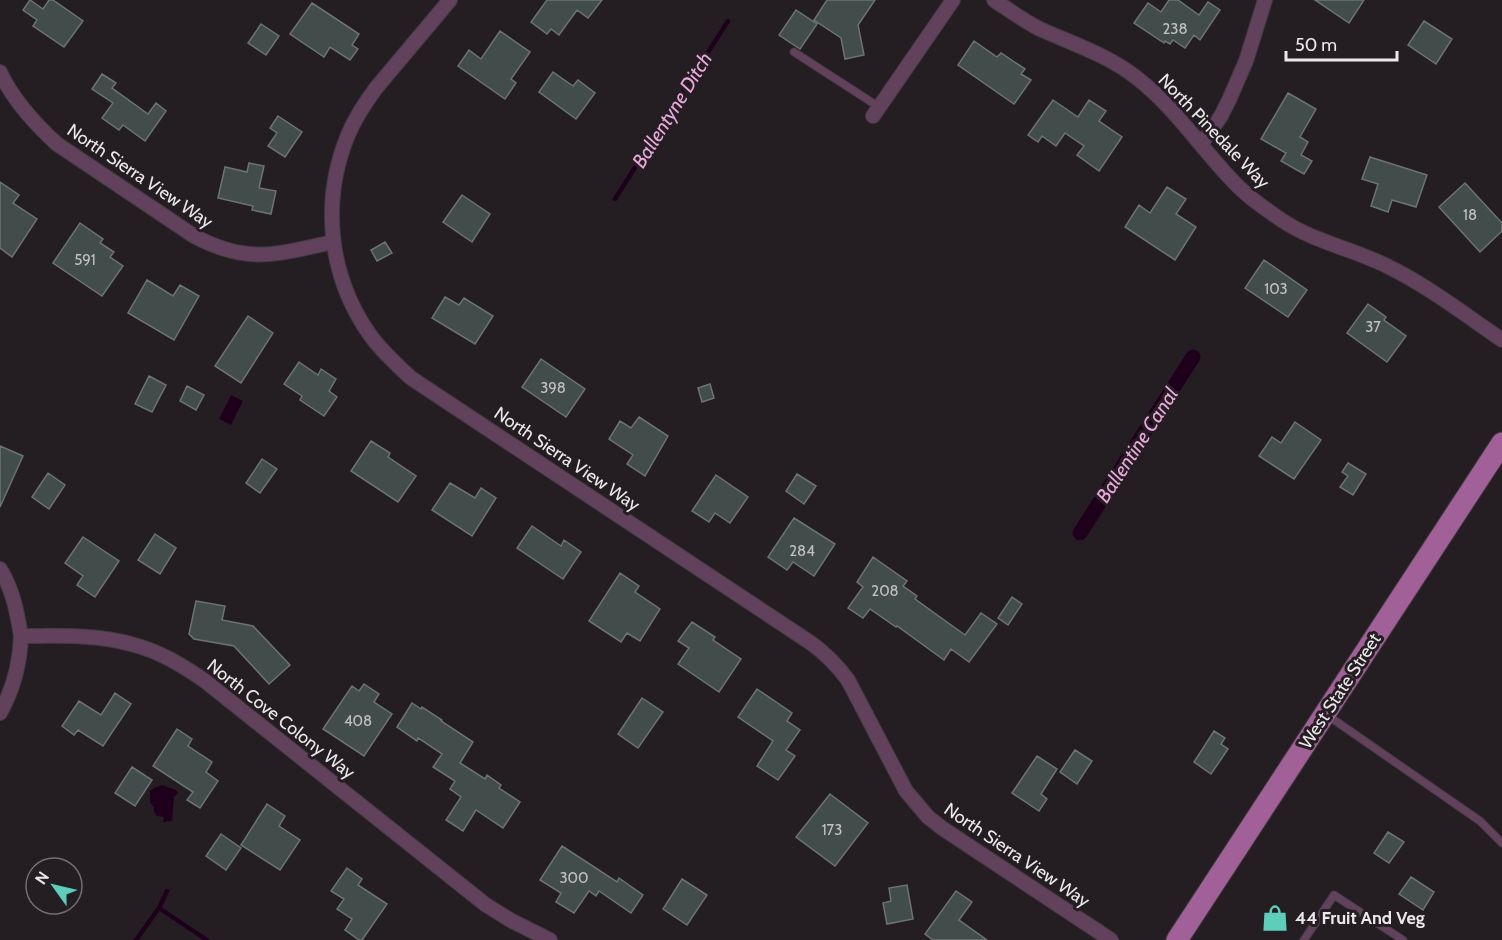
<svg xmlns="http://www.w3.org/2000/svg" width="1502" height="940" font-family="Cabin,sans-serif">
	<style>
		.water { fill: #1f001c }
		.lines { fill: none; stroke-linecap: round; stroke-linejoin: round }
		.stream { stroke: #1f001c; stroke-width: 4.5 }
		.canal { stroke: #1f001c; stroke-width: 15 }
		.building { fill: #424c4a; stroke: #6a7472; stroke-width: 1.5 }
		.service-casing { stroke: #403a3f; stroke-width: 9 }
		.minor-casing { stroke: #403a3f; stroke-width: 16 }
		.primary-casing { stroke: #403a3f; stroke-width: 23 }
		.service { stroke: #62415d; stroke-width: 7 }
		.minor { stroke: #62415d; stroke-width: 14 }
		.primary { stroke: #a26099; stroke-width: 21 }
		.labels { text-anchor: middle; dominant-baseline: central; stroke-width: 6; stroke-linejoin: round; paint-order: stroke }
		.number-label { font-size: 15px; fill: #c1c0c2 }
		.street-label { font-size: 18px; fill: #ebe7ea; stroke: #241e23 }
		.poi-label { font-size: 18px; font-weight: bold; fill: #ebe7ea; stroke: #241e23; text-anchor: start }
		.water-label { font-size: 20px; font-style: italic; fill: #eaa8df; stroke: #241e23 }
	</style>
	<rect width="100%" height="100%" fill="#241e23"/>
	<path class="water" d="M 231,395 L 243,401 L 231,425 L 219,419 Z
		M 162,785 L 176,790 L 178,793 L 174,797 L 172,821 L 163,822 L 164,817 L 157,816 L 154,812 L 154,808 L 150,802 L 150,791 L 154,788 Z"/>
	<g class="lines">
		<path class="stream" d="M 615,199 L 728,21
			M 159,908 L 207,940
			M 136,940 L 159,908 L 167,891"/>
		<path class="canal" d="M 1080,533 L 1193,357"/>
	</g>
	<path class="building" d="M 30,0 L 43,9 L 49,0 L 53,0 L 83,21 L 64,47 L 33,26 L 37,20 L 23,10 Z
		M 547,0 L 602,0 L 588,18 L 577,10 L 559,35 L 551,29 L 547,34 L 531,22 Z
		M 827,0 L 875,0 L 858,25 L 864,55 L 845,59 L 841,38 L 814,20 Z
		M 1169,0 L 1178,0 L 1199,15 L 1208,2 L 1220,10 L 1200,40 L 1194,35 L 1185,48 L 1173,40 L 1170,44 L 1165,41 L 1164,43 L 1134,23 L 1148,3 L 1161,12 Z
		M 1315,0 L 1364,0 L 1349,23 Z
		M 312,3 L 359,34 L 352,45 L 358,49 L 350,60 L 330,47 L 324,57 L 290,34 Z
		M 796,10 L 817,24 L 800,49 L 779,35 Z
		M 1424,21 L 1452,39 L 1436,64 L 1408,45 Z
		M 261,24 L 279,36 L 266,55 L 248,43 Z
		M 500,31 L 530,52 L 511,79 L 516,83 L 505,99 L 458,66 L 469,50 L 481,59 Z
		M 974,41 L 997,57 L 1001,53 L 1025,69 L 1021,74 L 1031,80 L 1014,104 L 958,65 Z
		M 553,72 L 573,86 L 578,80 L 595,93 L 576,119 L 539,92 Z
		M 102,74 L 116,83 L 112,88 L 148,114 L 156,103 L 166,111 L 145,141 L 123,125 L 119,130 L 102,118 L 113,103 L 92,89 Z
		M 1288,93 L 1316,109 L 1300,137 L 1308,142 L 1301,155 L 1312,161 L 1304,174 L 1281,161 L 1286,153 L 1261,139 Z
		M 1053,100 L 1078,117 L 1089,100 L 1106,111 L 1099,121 L 1122,137 L 1099,171 L 1077,155 L 1084,146 L 1065,133 L 1056,146 L 1042,136 L 1038,142 L 1028,135 Z
		M 278,116 L 302,132 L 285,157 L 268,146 L 277,133 L 270,128 Z
		M 1370,157 L 1427,175 L 1416,207 L 1392,200 L 1388,212 L 1371,206 L 1378,184 L 1362,179 Z
		M 249,163 L 264,166 L 259,188 L 276,191 L 271,214 L 252,210 L 253,206 L 218,198 L 225,167 L 247,172 Z
		M 0,182 L 19,195 L 13,203 L 37,219 L 12,257 L 0,248 Z
		M 1465,183 L 1502,223 L 1502,231 L 1480,252 L 1439,207 Z
		M 1167,187 L 1186,199 L 1176,214 L 1196,227 L 1175,260 L 1125,227 L 1139,205 L 1150,213 Z
		M 462,195 L 490,214 L 472,242 L 443,222 Z
		M 80,223 L 103,239 L 100,243 L 114,252 L 110,257 L 123,266 L 102,296 L 53,263 Z
		M 385,242 L 392,253 L 377,261 L 371,250 Z
		M 1264,260 L 1307,290 L 1288,317 L 1245,288 Z
		M 147,280 L 173,296 L 180,285 L 199,296 L 174,340 L 128,313 Z
		M 445,297 L 459,305 L 464,298 L 493,316 L 475,344 L 432,318 Z
		M 1368,304 L 1386,317 L 1384,320 L 1406,336 L 1387,362 L 1347,333 Z
		M 248,316 L 273,333 L 241,383 L 215,366 Z
		M 541,359 L 585,389 L 566,417 L 522,387 Z
		M 299,362 L 318,375 L 321,369 L 336,379 L 329,391 L 337,397 L 324,416 L 300,400 L 302,396 L 284,384 Z
		M 149,376 L 166,385 L 152,412 L 135,404 Z
		M 710,384 L 714,398 L 702,402 L 698,388 Z
		M 187,386 L 204,395 L 196,410 L 180,401 Z
		M 639,417 L 668,436 L 645,476 L 627,464 L 633,455 L 609,439 L 620,421 L 631,428 Z
		M 1295,422 L 1321,440 L 1294,479 L 1259,456 L 1272,437 L 1281,443 Z
		M 371,441 L 390,453 L 388,457 L 416,476 L 398,502 L 351,471 Z
		M 0,446 L 23,456 L 0,507 Z
		M 262,459 L 277,469 L 260,493 L 246,483 Z
		M 1348,463 L 1366,474 L 1353,495 L 1340,487 L 1348,476 L 1342,472 Z
		M 48,473 L 65,485 L 49,509 L 32,497 Z
		M 797,474 L 816,486 L 804,504 L 786,491 Z
		M 716,475 L 748,497 L 730,523 L 715,513 L 709,522 L 692,511 Z
		M 450,483 L 475,498 L 481,488 L 496,498 L 472,536 L 432,510 Z
		M 794,518 L 835,544 L 814,576 L 793,562 L 787,570 L 768,557 Z
		M 532,526 L 561,546 L 564,540 L 581,552 L 563,579 L 517,548 Z
		M 155,534 L 176,548 L 160,574 L 138,560 Z
		M 83,537 L 119,561 L 95,597 L 77,585 L 83,576 L 65,563 Z
		M 873,557 L 907,581 L 903,586 L 917,596 L 915,599 L 965,635 L 981,613 L 997,624 L 969,662 L 951,649 L 944,660 L 897,626 L 896,627 L 870,609 L 863,618 L 848,608 L 863,587 L 857,582 Z
		M 620,573 L 639,586 L 635,592 L 660,609 L 640,641 L 627,633 L 621,642 L 589,621 Z
		M 1012,597 L 1022,604 L 1008,625 L 998,618 Z
		M 196,601 L 225,606 L 222,620 L 253,626 L 290,665 L 269,684 L 234,646 L 194,639 L 189,634 Z
		M 692,622 L 715,637 L 713,640 L 741,659 L 719,692 L 678,664 L 689,648 L 678,641 Z
		M 364,684 L 379,694 L 374,702 L 392,714 L 364,756 L 323,729 L 352,686 L 359,691 Z
		M 757,689 L 792,713 L 787,721 L 800,730 L 786,750 L 795,756 L 778,780 L 757,766 L 773,741 L 738,717 Z
		M 115,693 L 131,704 L 103,746 L 78,730 L 74,735 L 62,726 L 79,701 L 101,715 Z
		M 642,698 L 663,712 L 638,748 L 618,734 Z
		M 412,703 L 421,709 L 422,707 L 442,720 L 441,721 L 473,742 L 460,763 L 485,779 L 487,775 L 501,785 L 499,788 L 520,802 L 503,828 L 476,810 L 463,831 L 446,820 L 461,797 L 450,789 L 455,781 L 433,767 L 442,754 L 418,738 L 417,741 L 397,727 Z
		M 177,729 L 192,739 L 188,746 L 212,762 L 206,772 L 218,781 L 200,808 L 187,800 L 193,792 L 153,766 Z
		M 1214,731 L 1225,738 L 1221,744 L 1228,749 L 1211,774 L 1194,762 Z
		M 1075,750 L 1092,761 L 1077,784 L 1060,772 Z
		M 1037,756 L 1057,769 L 1041,794 L 1047,799 L 1039,811 L 1012,793 Z
		M 132,767 L 152,780 L 135,806 L 115,793 Z
		M 830,794 L 868,823 L 835,866 L 796,837 Z
		M 267,804 L 285,816 L 279,826 L 300,840 L 280,870 L 241,845 Z
		M 1388,832 L 1404,842 L 1389,863 L 1374,853 Z
		M 221,834 L 241,848 L 226,870 L 206,856 Z
		M 562,846 L 617,882 L 619,878 L 643,895 L 631,913 L 599,891 L 596,896 L 589,891 L 574,913 L 556,902 L 561,893 L 540,880 Z
		M 347,868 L 362,879 L 358,885 L 387,904 L 362,940 L 359,940 L 345,930 L 352,919 L 337,909 L 344,899 L 331,891 Z
		M 1411,877 L 1434,892 L 1423,910 L 1399,894 Z
		M 682,879 L 707,895 L 687,925 L 663,909 Z
		M 907,885 L 913,919 L 887,924 L 883,903 L 891,901 L 889,888 Z
		M 956,891 L 972,902 L 959,920 L 987,940 L 933,940 L 925,934 Z"/>
	<g class="lines">
		<defs>
			<path id="service" d="M 794,52 L 879,107
				M 1327,715 L 1480,821 L 1502,843
				M 1304,940 L 1334,895 L 1403,940"/>
			<path id="minor" d="M 450,0 L 376,88 C 365,103 355,118 348,135 C 320,203 329,280 373,339 C 384,353 398,366 411,378 L 811,643 C 826,654 837,665 848,680 L 906,791 L 928,817 L 942,828 L 1111,940
				M 994,0 C 1009,10 1024,21 1040,29 C 1073,44 1108,55 1137,78 C 1174,107 1198,144 1230,178 C 1245,195 1264,208 1283,221 C 1315,242 1353,249 1387,266 C 1428,286 1464,314 1502,340
				M 0,72 C 13,100 34,123 57,144 L 194,236 C 248,265 277,254 333,242
				M 873,116 L 953,0
				M 1201,144 L 1221,116 L 1229,100 L 1246,61 L 1265,0
				M 0,569 C 13,590 17,612 21,636 C 58,636 96,634 131,644 C 159,651 182,665 205,681 L 486,905 L 512,921 L 550,940
				M 0,713 C 14,688 20,664 21,636"/>
			<path id="primary" d="M 1177,940 L 1502,443"/>
		</defs>
		<use href="#service" class="service-casing"/>
		<use href="#minor" class="minor-casing"/>
		<use href="#primary" class="primary-casing"/>
		<use href="#service" class="service"/>
		<use href="#minor" class="minor"/>
		<use href="#primary" class="primary"/>
	</g>
	<defs>
		<symbol id="shop-bare" viewBox="-9 -9 18 18"><path d="M-5-2.5h2.3a2.7 3.5 0 0 1 5.4 0H5L5.5 6h-11ZM-1.5-2.5h3a1.5 2.3 0 0 0-3 0Z" fill="#5cceba" stroke="#241e23" stroke-width="2.5" paint-order="stroke"/></symbol>
	</defs>
	<g fill-rule="evenodd">
		<use href="#shop-bare" x="1256" y="899" width="38" height="38"/>
	</g>
	<g class="labels">
		<g class="number-label">
			<text x="1175" y="29">238</text>
			<text x="1470" y="215">18</text>
			<text x="85" y="260">591</text>
			<text x="1276" y="289">103</text>
			<text x="1373" y="327">37</text>
			<text x="553" y="388">398</text>
			<text x="802" y="551">284</text>
			<text x="885" y="591">208</text>
			<text x="358" y="721">408</text>
			<text x="832" y="830">173</text>
			<text x="574" y="878">300</text>
		</g>
		<g class="street-label">
			<text transform="translate(1214 131) rotate(46)">North Pinedale Way</text>
			<text transform="translate(140 176) rotate(34)">North Sierra View Way</text>
			<text transform="translate(567 459) rotate(34)">North Sierra View Way</text>
			<text transform="translate(1340 691) rotate(-57)">West State Street</text>
			<text transform="translate(281 719) rotate(38)">North Cove Colony Way</text>
			<text transform="translate(1017 855) rotate(34)">North Sierra View Way</text>
		</g>
		<g class="poi-label">
			<text x="1295" y="918">44 Fruit And Veg</text>
		</g>
		<g class="water-label">
			<text transform="translate(672 110) rotate(-58)">Ballentyne Ditch</text>
			<text transform="translate(1137 445) rotate(-57)">Ballentine Canal</text>
		</g>
	</g>
	<g transform="translate(54 886) rotate(304)"><circle r="28" fill="#241e23" stroke="#746e73" stroke-width="1.5"/>
	<path d="M0-4.5L10 22L0 15L-10 22Z" fill="#5cceba"/>
	<text y="-9" font-size="16" font-weight="bold" text-anchor="middle" fill="#ebe7ea">N</text>
	</g>
	<path d="M1286 51v9h111v-9" fill="none" stroke="#ebe7ea" stroke-width="3"/>
	<text x="1295" y="51" font-size="18" fill="#ebe7ea" stroke="#241e23" stroke-width="4.5" paint-order="stroke">50 m</text>
</svg>
